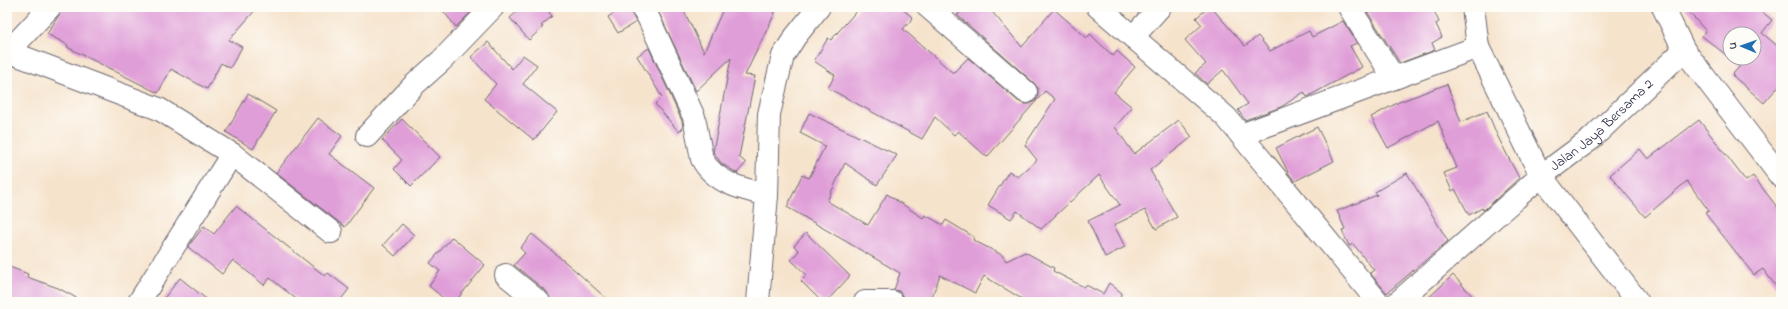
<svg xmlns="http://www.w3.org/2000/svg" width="1788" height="309" font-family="'Indie Flower',sans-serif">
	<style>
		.building { fill: #e09ed8; fill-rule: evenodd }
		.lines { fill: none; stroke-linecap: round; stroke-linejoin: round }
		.minor-casing { stroke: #6c666e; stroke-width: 24 }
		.minor { stroke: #fff; stroke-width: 22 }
		.labels { text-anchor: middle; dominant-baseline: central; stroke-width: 3.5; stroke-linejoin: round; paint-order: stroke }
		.street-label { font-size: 14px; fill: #22223b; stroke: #fdfcf7 }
	</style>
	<rect width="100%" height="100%" fill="#fdfcf7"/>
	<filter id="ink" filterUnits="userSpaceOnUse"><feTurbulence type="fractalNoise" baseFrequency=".025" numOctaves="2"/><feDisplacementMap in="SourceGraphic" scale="8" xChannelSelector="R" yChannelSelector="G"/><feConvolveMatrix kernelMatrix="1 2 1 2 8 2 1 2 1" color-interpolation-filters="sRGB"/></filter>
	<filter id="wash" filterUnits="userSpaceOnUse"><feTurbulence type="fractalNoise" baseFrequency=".012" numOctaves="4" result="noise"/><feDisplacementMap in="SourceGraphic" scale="16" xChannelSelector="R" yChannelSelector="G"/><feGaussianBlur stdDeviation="0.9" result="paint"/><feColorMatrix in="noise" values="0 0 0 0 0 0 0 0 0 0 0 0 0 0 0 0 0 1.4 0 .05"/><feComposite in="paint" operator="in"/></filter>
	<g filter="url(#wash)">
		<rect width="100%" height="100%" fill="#f6e3cc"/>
		<g id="blocks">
			<path class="building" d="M 62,7 L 258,7 L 229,40 L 242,47 L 230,68 L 221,63 L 207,89 L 171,69 L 158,93 L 67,47 L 68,45 L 47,34 L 59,15 Z
				M 440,7 L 476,7 L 456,27 Z
				M 522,7 L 545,7 L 552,16 L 541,26 L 543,27 L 529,40 L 510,18 Z
				M 623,7 L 629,7 L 636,22 L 618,33 L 608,17 Z
				M 656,7 L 682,7 L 704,52 L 724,7 L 776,7 L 774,12 L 775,13 L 745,75 L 755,76 L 739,157 L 746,163 L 737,173 L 722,164 L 713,152 L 731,58 L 696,91 Z
				M 860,7 L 900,7 L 913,18 L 903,29 L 953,73 L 968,58 L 1018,101 L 1024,104 L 1030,104 L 1036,100 L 1038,94 L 1038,88 L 1034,83 L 957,15 L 967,7 L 988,7 L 1022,47 L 1054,9 L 1087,38 L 1090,34 L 1113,56 L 1117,51 L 1135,67 L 1114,92 L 1132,107 L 1115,127 L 1134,154 L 1179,120 L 1192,137 L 1150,170 L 1177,217 L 1156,229 L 1145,210 L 1114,225 L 1125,247 L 1105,257 L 1088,221 L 1120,205 L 1099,175 L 1041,229 L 1017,211 L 1011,219 L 988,205 L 1009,171 L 1018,177 L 1037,160 L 1025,145 L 1055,99 L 1045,91 L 987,157 L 958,131 L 954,135 L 935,117 L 922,139 L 828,88 L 835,75 L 814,61 L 828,38 L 831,40 Z
				M 1209,7 L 1211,7 L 1245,46 L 1258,36 L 1270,51 L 1309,31 L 1312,37 L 1343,21 L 1357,43 L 1350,46 L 1362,67 L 1307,97 L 1304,92 L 1281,107 L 1245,120 L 1238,110 L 1248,104 L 1223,70 L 1207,84 L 1195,73 L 1206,64 L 1185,40 L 1202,25 L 1196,18 Z
				M 1364,7 L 1432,7 L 1439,22 L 1436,24 L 1442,37 L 1432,43 L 1435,50 L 1400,63 Z
				M 1684,7 L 1756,7 L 1772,20 L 1762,33 L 1781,49 L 1781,83 L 1764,103 L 1732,75 L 1740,66 L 1702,36 L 1706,31 ZM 1730,34 L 1754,34 L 1754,58 L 1730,58 Z
				M 488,42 L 512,69 L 523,55 L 537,65 L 523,84 L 557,112 L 534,140 L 484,99 L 496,84 L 471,57 Z
				M 649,48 L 682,121 L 683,128 L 679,132 L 655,104 L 662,97 L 637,56 Z
				M 1447,84 L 1461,122 L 1487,111 L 1498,137 L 1519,178 L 1484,210 L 1482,208 L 1469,215 L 1455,189 L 1452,191 L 1444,173 L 1457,168 L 1438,121 L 1388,148 L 1371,117 L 1399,102 Z
				M 248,94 L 276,111 L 253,149 L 226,132 Z
				M 809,113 L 897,155 L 877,185 L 845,163 L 827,201 L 868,225 L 887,194 L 923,218 L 925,215 L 943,225 L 946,220 L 974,237 L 973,240 L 1002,255 L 1006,261 L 1025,252 L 1054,268 L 1053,271 L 1084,287 L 1086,285 L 1103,294 L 1109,283 L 1122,293 L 1117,302 L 1027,302 L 984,276 L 975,293 L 940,275 L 930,302 L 916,302 L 903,297 L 899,291 L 894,290 L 900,273 L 787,207 L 802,175 L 809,178 L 825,146 L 800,133 Z
				M 318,118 L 342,136 L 329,154 L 374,188 L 345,227 L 276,173 Z
				M 402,119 L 440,157 L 411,186 L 394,169 L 402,160 L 382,140 Z
				M 1699,120 L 1746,181 L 1753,176 L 1781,212 L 1781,293 L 1763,269 L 1754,275 L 1705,213 L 1709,211 L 1687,181 L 1645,217 L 1610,175 L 1640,149 L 1648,159 Z
				M 1317,127 L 1334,161 L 1295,181 L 1289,174 L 1276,148 Z
				M 1407,173 L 1448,241 L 1387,293 L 1370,273 L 1374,270 L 1353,244 L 1349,246 L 1342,231 L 1345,229 L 1337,211 L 1377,195 L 1375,192 Z
				M 236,206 L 325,276 L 328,273 L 349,289 L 339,302 L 300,302 L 270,278 L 264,285 L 233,260 L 222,274 L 188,247 L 204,226 L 214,234 Z
				M 402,224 L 414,235 L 395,256 L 383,245 Z
				M 806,233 L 850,276 L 826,302 L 822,302 L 801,281 L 807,275 L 791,260 L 799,251 L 794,246 Z
				M 532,234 L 577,272 L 610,302 L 551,302 L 547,292 L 514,265 L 525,253 L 520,248 Z
				M 452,237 L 485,265 L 455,302 L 448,302 L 429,286 L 440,271 L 430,263 Z
				M 7,266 L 28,274 L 27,277 L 58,288 L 84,302 L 7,302 Z
				M 1453,275 L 1478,302 L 1424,302 Z
				M 180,278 L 210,302 L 161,302 Z"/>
		</g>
	</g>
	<g filter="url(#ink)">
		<use href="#blocks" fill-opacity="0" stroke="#6c666e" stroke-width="1"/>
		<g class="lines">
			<defs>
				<g id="minor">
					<path d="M 641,7 L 648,17 L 694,117 L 702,159 C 715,183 742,189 767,195"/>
					<path d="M 928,7 L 1026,92"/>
					<path d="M 1098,7 L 1226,117 L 1378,302"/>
					<path d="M 1349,7 L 1394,78"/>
					<path d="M 1473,7 L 1478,47 L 1541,176 L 1638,302"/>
					<path d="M 1663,7 L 1684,50 L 1781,177"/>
					<path d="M 1133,37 L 1160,7"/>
					<path d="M 7,51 L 159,109 L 232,154 L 331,232"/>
					<path d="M 8,52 L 50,7"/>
					<path d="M 1241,135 L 1478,47"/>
					<path d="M 367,136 L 414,85 L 441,61 L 493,7"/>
					<path d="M 506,275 L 539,302"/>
					<path d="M 139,302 L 232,154"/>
					<path d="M 758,302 L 767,195 L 769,114 L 783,56 L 795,37 L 819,7"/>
					<path d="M 865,302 L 892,302"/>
					<path id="s1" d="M 1398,302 L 1541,176 L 1591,139 L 1684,50"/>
				</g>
			</defs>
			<use href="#minor" class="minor-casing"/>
			<use href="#minor" class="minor"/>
		</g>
	</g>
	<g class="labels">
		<g class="street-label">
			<text stroke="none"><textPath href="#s1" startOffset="270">Jalan Jaya Bersama 2</textPath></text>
		</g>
	</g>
	<rect width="1788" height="309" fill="none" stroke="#fdfcf7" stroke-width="24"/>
	<g transform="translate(1742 46) rotate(272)"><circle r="19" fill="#fdfcf7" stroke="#a5a5ac"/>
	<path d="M0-3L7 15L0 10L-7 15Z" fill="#1f6fb2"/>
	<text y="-6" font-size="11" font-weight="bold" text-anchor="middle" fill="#22223b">U</text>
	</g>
</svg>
